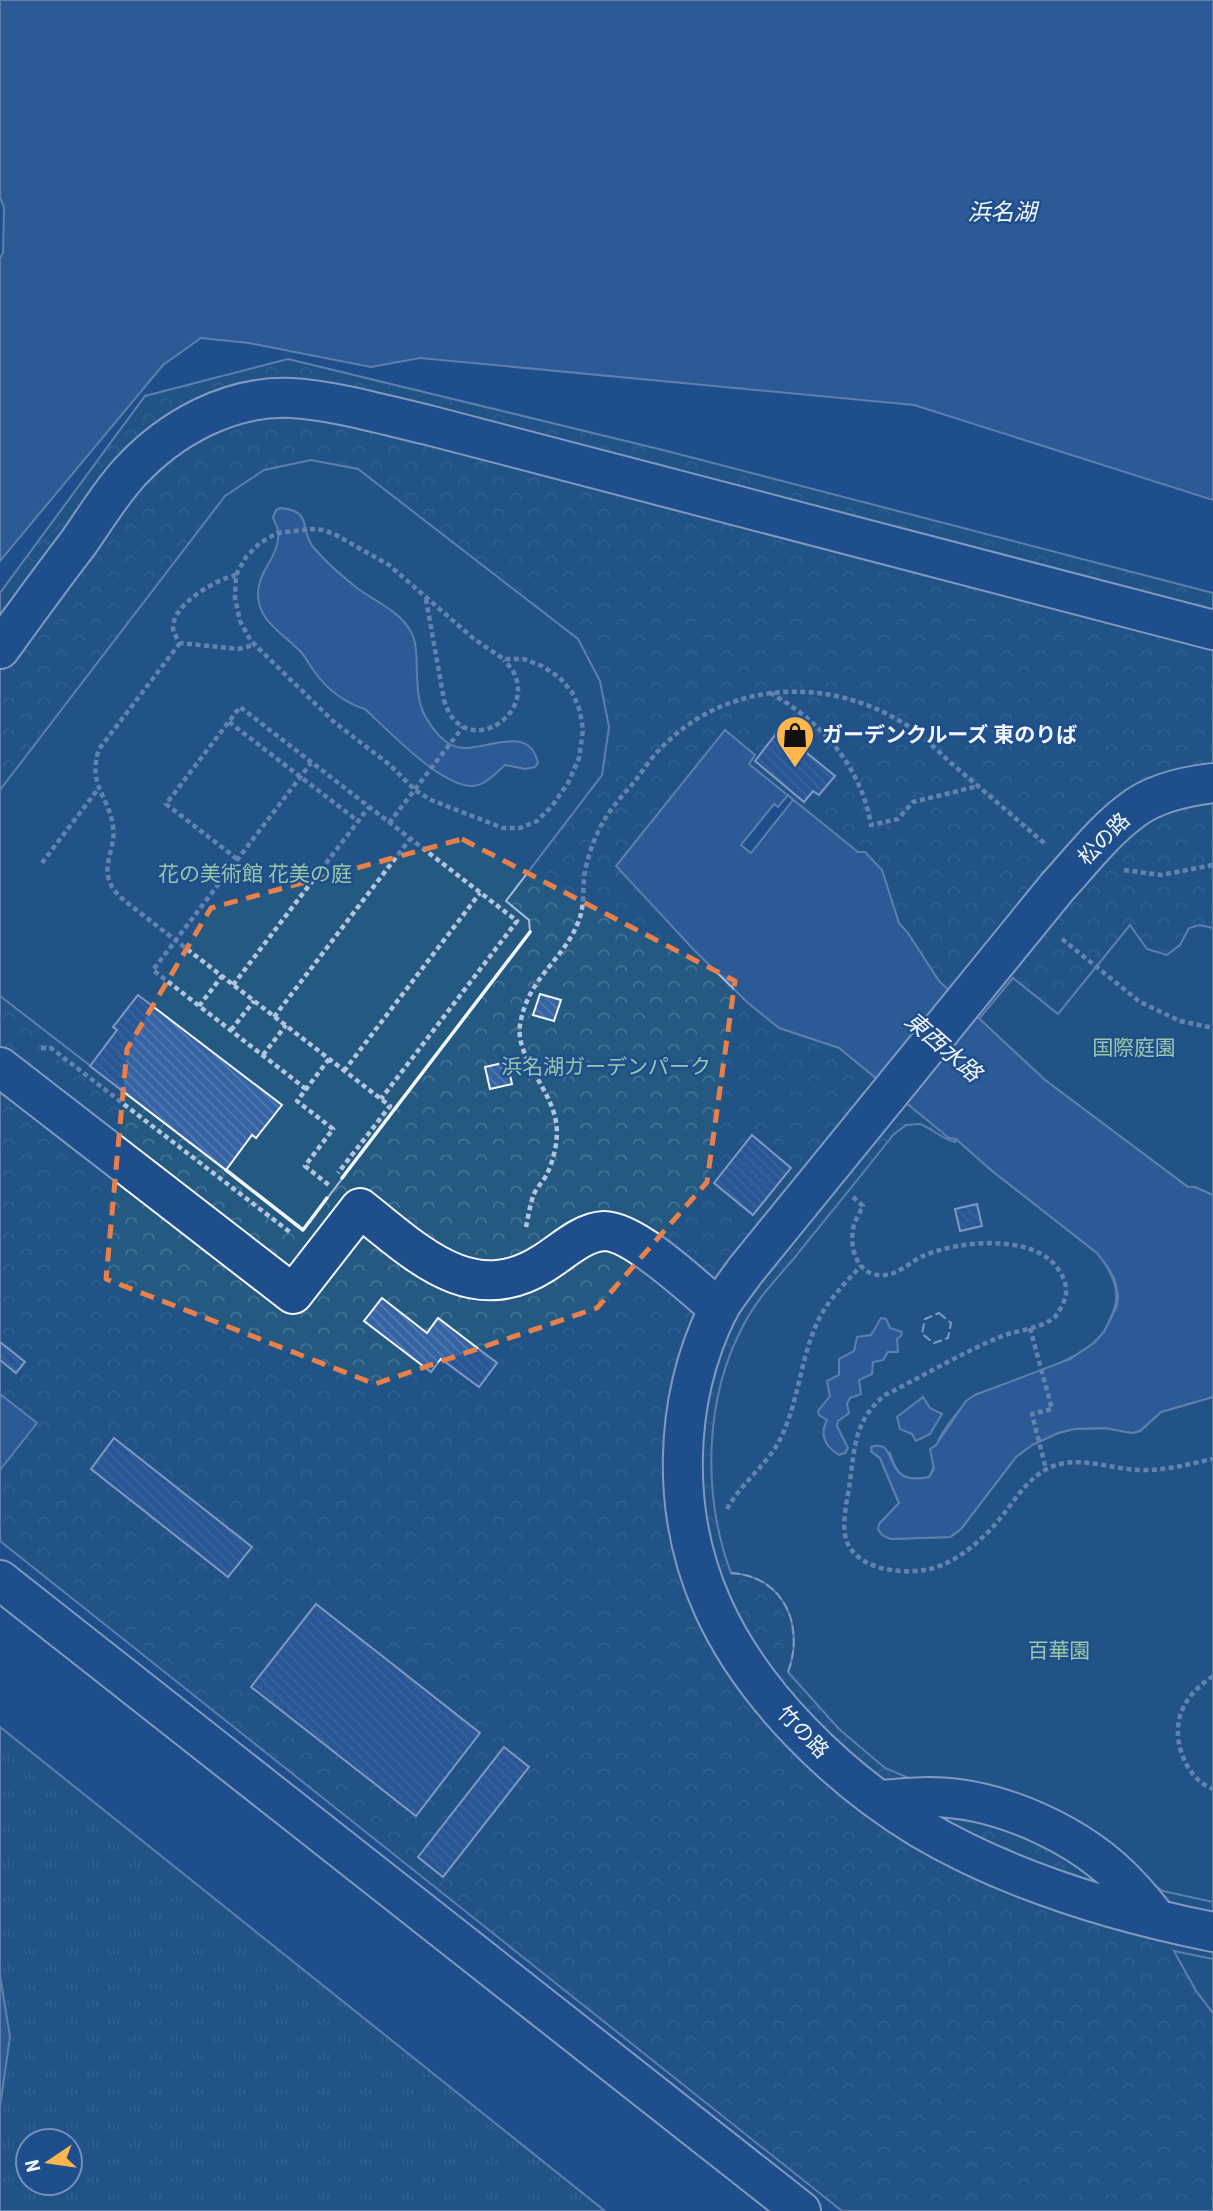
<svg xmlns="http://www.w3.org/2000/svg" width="1213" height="2211" font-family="'Roboto Condensed','Noto Sans JP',sans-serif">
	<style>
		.grass { fill: url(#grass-tufts); stroke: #a8bbd7; stroke-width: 2; fill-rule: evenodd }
		.park { fill: url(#park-crowns); stroke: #a8bbd7; stroke-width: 2 }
		.garden { fill: #245a82; stroke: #a8bbd7; stroke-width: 2 }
		.water { fill: #3b69a3; stroke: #a8bbd7; stroke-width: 2 }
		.pier { fill: #1f4e8c; stroke: #a8bbd7; stroke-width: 2 }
		.building { fill: url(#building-back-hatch); stroke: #f2f6ff; stroke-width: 2 }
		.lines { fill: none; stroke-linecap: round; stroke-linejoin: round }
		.minor-casing { stroke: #f2f6ff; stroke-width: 42 }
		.path { stroke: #b3c4dc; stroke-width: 4.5; stroke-dasharray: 5 3.5; stroke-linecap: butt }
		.minor { stroke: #1f4e8c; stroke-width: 38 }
		.fence { stroke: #f2f6ff; stroke-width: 2; stroke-dasharray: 9 3.5; stroke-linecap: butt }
		.wall { stroke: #f2f6ff; stroke-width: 3.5 }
		.marked { fill: none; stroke: #ea8049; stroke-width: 5; stroke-dasharray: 14 9; stroke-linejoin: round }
		.labels { text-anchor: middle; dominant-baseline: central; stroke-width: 5; stroke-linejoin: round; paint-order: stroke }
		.poi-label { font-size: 21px; font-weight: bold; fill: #f2f6ff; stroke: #1f4e8c; text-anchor: start }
		.street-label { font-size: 21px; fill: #f2f6ff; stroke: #1f4e8c }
		.park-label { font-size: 21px; fill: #97c8a6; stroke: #1f4e8c }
		.water-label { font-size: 23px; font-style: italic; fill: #f2f6ff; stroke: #1f4e8c }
	</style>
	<defs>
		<pattern id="grass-tufts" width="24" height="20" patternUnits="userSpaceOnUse" patternTransform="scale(1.75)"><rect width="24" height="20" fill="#245a82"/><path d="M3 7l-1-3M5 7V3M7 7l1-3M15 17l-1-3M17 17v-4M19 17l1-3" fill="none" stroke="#447295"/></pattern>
		<pattern id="park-crowns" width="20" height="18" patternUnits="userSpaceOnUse" patternTransform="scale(1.75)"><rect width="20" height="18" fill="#245a82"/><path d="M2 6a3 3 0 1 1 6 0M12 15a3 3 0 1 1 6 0" fill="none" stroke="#447295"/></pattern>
		<pattern id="building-back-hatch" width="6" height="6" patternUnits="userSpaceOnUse" patternTransform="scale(1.75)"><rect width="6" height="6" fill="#3563a3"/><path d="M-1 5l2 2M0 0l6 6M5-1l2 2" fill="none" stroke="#537ab1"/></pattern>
	</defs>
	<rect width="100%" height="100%" fill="#1f4e8c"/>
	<path class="grass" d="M 0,1727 L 605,2211 L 0,2211 ZM 28,2141 L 70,2141 L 70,2183 L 28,2183 Z"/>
	<path class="park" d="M 288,359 L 667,451 L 1213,593 L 1213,2211 L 842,2211 L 0,1541 L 0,593 L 145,396 Z"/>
	<path class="garden" d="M 311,460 L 358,469 L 578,639 L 600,681 L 609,727 L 602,775 L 506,901 L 529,920 L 530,932 L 303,1230 L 0,996 L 0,790 L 225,496 L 264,470 Z
		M 1130,925 L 1147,949 L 1167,955 L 1180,945 L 1189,928 L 1200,925 L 1213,928 L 1213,1195 L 1195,1187 L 1188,1187 L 1045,1080 L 979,1019 L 1013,978 L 1058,1014 Z
		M 920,1124 C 933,1129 942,1139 955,1142 L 956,1139 L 991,1170 L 1097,1253 C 1113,1273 1123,1293 1111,1317 C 1109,1321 1107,1327 1104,1331 C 1084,1362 1009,1382 975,1395 C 964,1402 941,1432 937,1444 C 932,1455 937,1466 929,1477 C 905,1482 897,1477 890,1453 L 872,1452 L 880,1458 L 899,1503 L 879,1524 L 890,1539 L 950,1537 L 961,1529 L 1016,1457 L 1032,1445 L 1058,1433 L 1074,1429 L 1105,1428 L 1132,1433 L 1140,1431 L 1161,1412 L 1213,1397 L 1213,1902 L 1163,1891 L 1138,1874 L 885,1768 L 839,1729 L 788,1672 C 805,1626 784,1576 731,1573 C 702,1495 704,1398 744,1324 C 757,1299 778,1277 796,1256 C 828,1216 861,1176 893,1135 L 906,1125 Z
		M 1174,1951 L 1213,1959 L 1213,2013 L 1196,1991 Z"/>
	<path class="water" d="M 0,0 L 1213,0 L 1213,500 L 914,405 L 420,358 L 371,367 L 249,343 L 201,338 L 163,365 L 0,561 L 0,258 L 3,253 L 4,208 L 0,197 Z
		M 280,508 C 315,511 298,530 314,548 C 326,562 343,577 357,588 C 376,602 400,611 411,632 C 422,650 411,690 425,716 C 433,730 446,748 464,748 C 490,749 529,724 538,763 L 535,767 L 525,769 L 505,765 C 496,773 485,785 473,786 C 441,787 388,730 365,709 C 347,704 328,690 317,675 C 311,668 307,659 301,652 C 284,634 257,621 258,593 C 258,570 281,555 278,532 C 278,527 274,522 273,517 L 276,510 Z
		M 725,730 L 755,755 L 749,764 L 858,852 L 865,852 L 882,870 L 899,923 L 908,933 L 939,981 L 1045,1080 L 1188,1187 L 1195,1187 L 1213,1195 L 1213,1397 L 1161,1412 L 1140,1431 L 1132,1433 L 1105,1428 L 1074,1429 L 1058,1433 L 1032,1445 L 1016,1457 L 961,1529 L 950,1537 L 890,1539 L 882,1535 L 878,1529 L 879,1524 L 899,1503 L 880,1458 L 872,1452 L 871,1447 C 901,1437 879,1488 929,1477 L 934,1469 L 930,1449 L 936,1445 L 966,1401 L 975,1395 L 1070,1359 L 1094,1343 L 1104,1332 L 1117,1306 L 1118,1296 L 1115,1280 L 1107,1266 L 1097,1253 L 991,1170 L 956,1139 L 949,1138 L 839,1048 L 779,1028 L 748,1003 L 695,951 L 616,866 Z
		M 881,1318 L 886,1319 L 890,1328 L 902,1332 L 901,1336 L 897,1339 L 898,1352 L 888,1352 L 883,1360 L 873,1362 L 872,1374 L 859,1380 L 861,1394 L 850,1398 L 847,1404 L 849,1413 L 838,1421 L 837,1426 L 848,1448 L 845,1453 L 839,1455 C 825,1446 819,1435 827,1420 L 819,1415 L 818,1411 L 830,1396 L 827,1381 L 839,1375 L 839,1359 L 854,1351 L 857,1337 L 871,1335 Z
		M 0,1394 L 37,1423 L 0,1470 Z
		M 923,1397 L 930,1408 L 942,1414 L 930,1434 L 916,1441 L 912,1434 L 900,1429 L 897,1417 Z
		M 0,1975 L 10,2037 L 0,2107 Z"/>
	<path class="pier" d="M 788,795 L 793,800 L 751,853 L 741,845 L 774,804 L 778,807 Z"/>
	<path class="building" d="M 779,730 L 835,776 L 819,795 L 813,791 L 804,802 L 755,761 Z
		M 540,994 L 561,1000 L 554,1021 L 533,1015 Z
		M 138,995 L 282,1105 L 256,1138 L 252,1135 L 226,1170 L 90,1066 L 117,1030 L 113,1027 Z
		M 507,1062 L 512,1084 L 490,1089 L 485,1067 Z
		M 752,1135 L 791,1168 L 753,1215 L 714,1183 Z
		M 977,1204 L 982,1226 L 960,1231 L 955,1209 Z
		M 382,1298 L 427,1333 L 438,1318 L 497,1363 L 479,1387 L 441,1359 L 431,1372 L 364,1321 Z
		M 0,1342 L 25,1362 L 16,1373 L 0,1360 Z
		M 114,1438 L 252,1547 L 228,1577 L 91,1469 Z
		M 316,1604 L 480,1733 L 416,1816 L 251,1687 Z
		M 504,1747 L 529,1767 L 443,1877 L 418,1857 Z"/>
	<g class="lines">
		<defs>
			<path id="minor" d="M 0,649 C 26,613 52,577 79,542 C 95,519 110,494 129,473 C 170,428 230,395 292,398 C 338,401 384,415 428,425 L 1213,630
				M 1213,783 C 1186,786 1152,794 1131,811 C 1103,832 1081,861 1058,886 L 745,1271 C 736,1284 725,1297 718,1310 C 673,1402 671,1514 713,1607 C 753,1696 838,1778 920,1828 C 1008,1880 1113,1912 1213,1932
				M 0,1067 L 293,1294 L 360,1208 C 415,1251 471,1310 544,1263 C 562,1252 582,1232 604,1231 C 635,1231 695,1289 719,1309
				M 0,1580 L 801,2211
				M 881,1800 C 897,1799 913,1797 929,1797 C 999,1797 1082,1835 1129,1886 C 1139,1896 1148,1908 1157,1919"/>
		</defs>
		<use href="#minor" class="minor-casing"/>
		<path class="path" d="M 310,529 L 324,530 L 336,535 L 389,565 L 474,639 L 504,659 L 524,659 L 542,666 L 559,677 L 572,692 L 580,711 L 583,730 L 579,758 L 568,783 L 552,806 L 537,821 L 520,828 L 503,828 L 431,800 L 415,790 L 390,765 L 334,722 L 251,641 L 240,621 L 235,598 L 236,575 L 246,557 L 260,543 L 277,533 Z
			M 236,575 C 217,579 173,604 173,627 C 173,633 177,638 180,643 L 238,649 L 254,645
			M 426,599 L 444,700 C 461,761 536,718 514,673 C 512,668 507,664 504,660
			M 180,643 L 99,749 C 87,786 109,795 113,827 C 116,844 105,859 108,876 C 110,889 120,897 130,905 L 390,1106 L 338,1173
			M 770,693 C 821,721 861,766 871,825 L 898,819 L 913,802 L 978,786
			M 229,722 L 358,821
			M 389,823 L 463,727
			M 237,859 L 166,804 L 240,707 L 517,921 L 381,1099
			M 42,863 L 98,789
			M 1124,870 L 1161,875 L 1213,865
			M 1062,939 L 1140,1002 L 1180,1021 L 1213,1028
			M 233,985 L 369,807
			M 199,1006 L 222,976
			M 274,1017 L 410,839
			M 231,1030 L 254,1001
			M 41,1048 L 51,1048 L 291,1233
			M 263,1055 L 286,1025
			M 329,1059 L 297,1101 L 333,1129 L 305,1166 L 330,1186
			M 344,1071 L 480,893
			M 306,1089 L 153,970 L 311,763
			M 853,1197 L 863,1206 C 860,1212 856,1219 854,1225 C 848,1247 857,1278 885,1275 C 899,1274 910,1262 923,1256 C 957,1241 1027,1234 1054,1264 C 1062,1273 1069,1286 1065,1298 C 1064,1303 1058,1313 1055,1317 C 1041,1329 1016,1330 1000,1337 C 961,1353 923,1376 885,1395 C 855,1420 855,1444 850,1481 C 848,1499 841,1521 846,1539 C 855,1569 898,1574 924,1570 C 954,1566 984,1539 1002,1516 C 1015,1500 1026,1481 1045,1470 C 1074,1453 1109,1469 1139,1470 C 1165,1471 1188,1464 1213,1459
			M 526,1227 C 528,1217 530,1206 533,1196 C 536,1188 543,1182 547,1174 C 554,1159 559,1138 556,1122 C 551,1089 515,1056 520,1025 C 528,976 564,961 579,920 C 584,907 583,893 584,879 C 586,860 595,835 605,819 C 613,805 625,793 635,781 C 644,769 653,755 665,744 C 729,681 828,676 903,723 C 921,734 937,750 952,764 C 983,790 1014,817 1044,843
			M 1030,1328 L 1052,1409 L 1032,1414 L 1046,1469
			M 727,1509 C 740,1485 763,1468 777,1445 C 799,1406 799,1361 818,1321 C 828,1300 845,1283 861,1266
			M 1213,1676 C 1199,1686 1187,1696 1181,1713 C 1171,1740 1186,1779 1213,1789"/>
		<use href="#minor" class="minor"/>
		<path class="fence" d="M 939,1313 L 951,1323 L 948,1338 L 934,1343 L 922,1334 L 925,1319 Z
			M 731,1573 C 784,1576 805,1626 788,1672"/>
		<path class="wall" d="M 226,1170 L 303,1230 L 327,1198
			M 342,1178 L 530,932"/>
	</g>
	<path d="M0 0H1213V2211H0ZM 462,839 L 735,981 L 707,1182 L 597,1308 L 375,1384 L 106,1279 L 127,1049 L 211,908 Z" fill="#1f4e8c" fill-opacity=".55" fill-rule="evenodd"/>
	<path class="marked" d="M 462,839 L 735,981 L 707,1182 L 597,1308 L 375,1384 L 106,1279 L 127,1049 L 211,908 Z"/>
	<defs>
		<symbol id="shop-pin" viewBox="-11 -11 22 30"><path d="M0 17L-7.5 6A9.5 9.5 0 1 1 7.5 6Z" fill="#ffb74d" stroke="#1f4e8c"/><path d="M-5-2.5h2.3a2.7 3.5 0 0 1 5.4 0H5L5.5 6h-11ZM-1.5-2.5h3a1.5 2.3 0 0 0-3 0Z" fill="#111"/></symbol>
	</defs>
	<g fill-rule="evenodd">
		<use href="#shop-pin" x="773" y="713" width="44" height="60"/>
	</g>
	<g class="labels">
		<g class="poi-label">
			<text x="822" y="735">ガーデンクルーズ 東のりば</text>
		</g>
		<g class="street-label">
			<text transform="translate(1104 839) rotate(-45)">松の路</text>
			<text transform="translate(803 1732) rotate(46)">竹の路</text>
		</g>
		<g class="park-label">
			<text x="255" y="874">花の美術館 花美の庭</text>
			<text x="1134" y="1048">国際庭園</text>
			<text x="606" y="1067">浜名湖ガーデンパーク</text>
			<text x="1059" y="1651">百華園</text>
		</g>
		<g class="water-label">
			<text x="1002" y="212">浜名湖</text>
			<text transform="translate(943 1047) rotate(41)">東西水路</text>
		</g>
	</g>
	<g transform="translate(49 2162) rotate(257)"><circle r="33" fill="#1f4e8c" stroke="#7391ba" stroke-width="2"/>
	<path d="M0-5L12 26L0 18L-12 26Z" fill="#ffb74d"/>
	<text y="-10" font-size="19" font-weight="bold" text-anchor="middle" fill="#f2f6ff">N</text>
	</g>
</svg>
